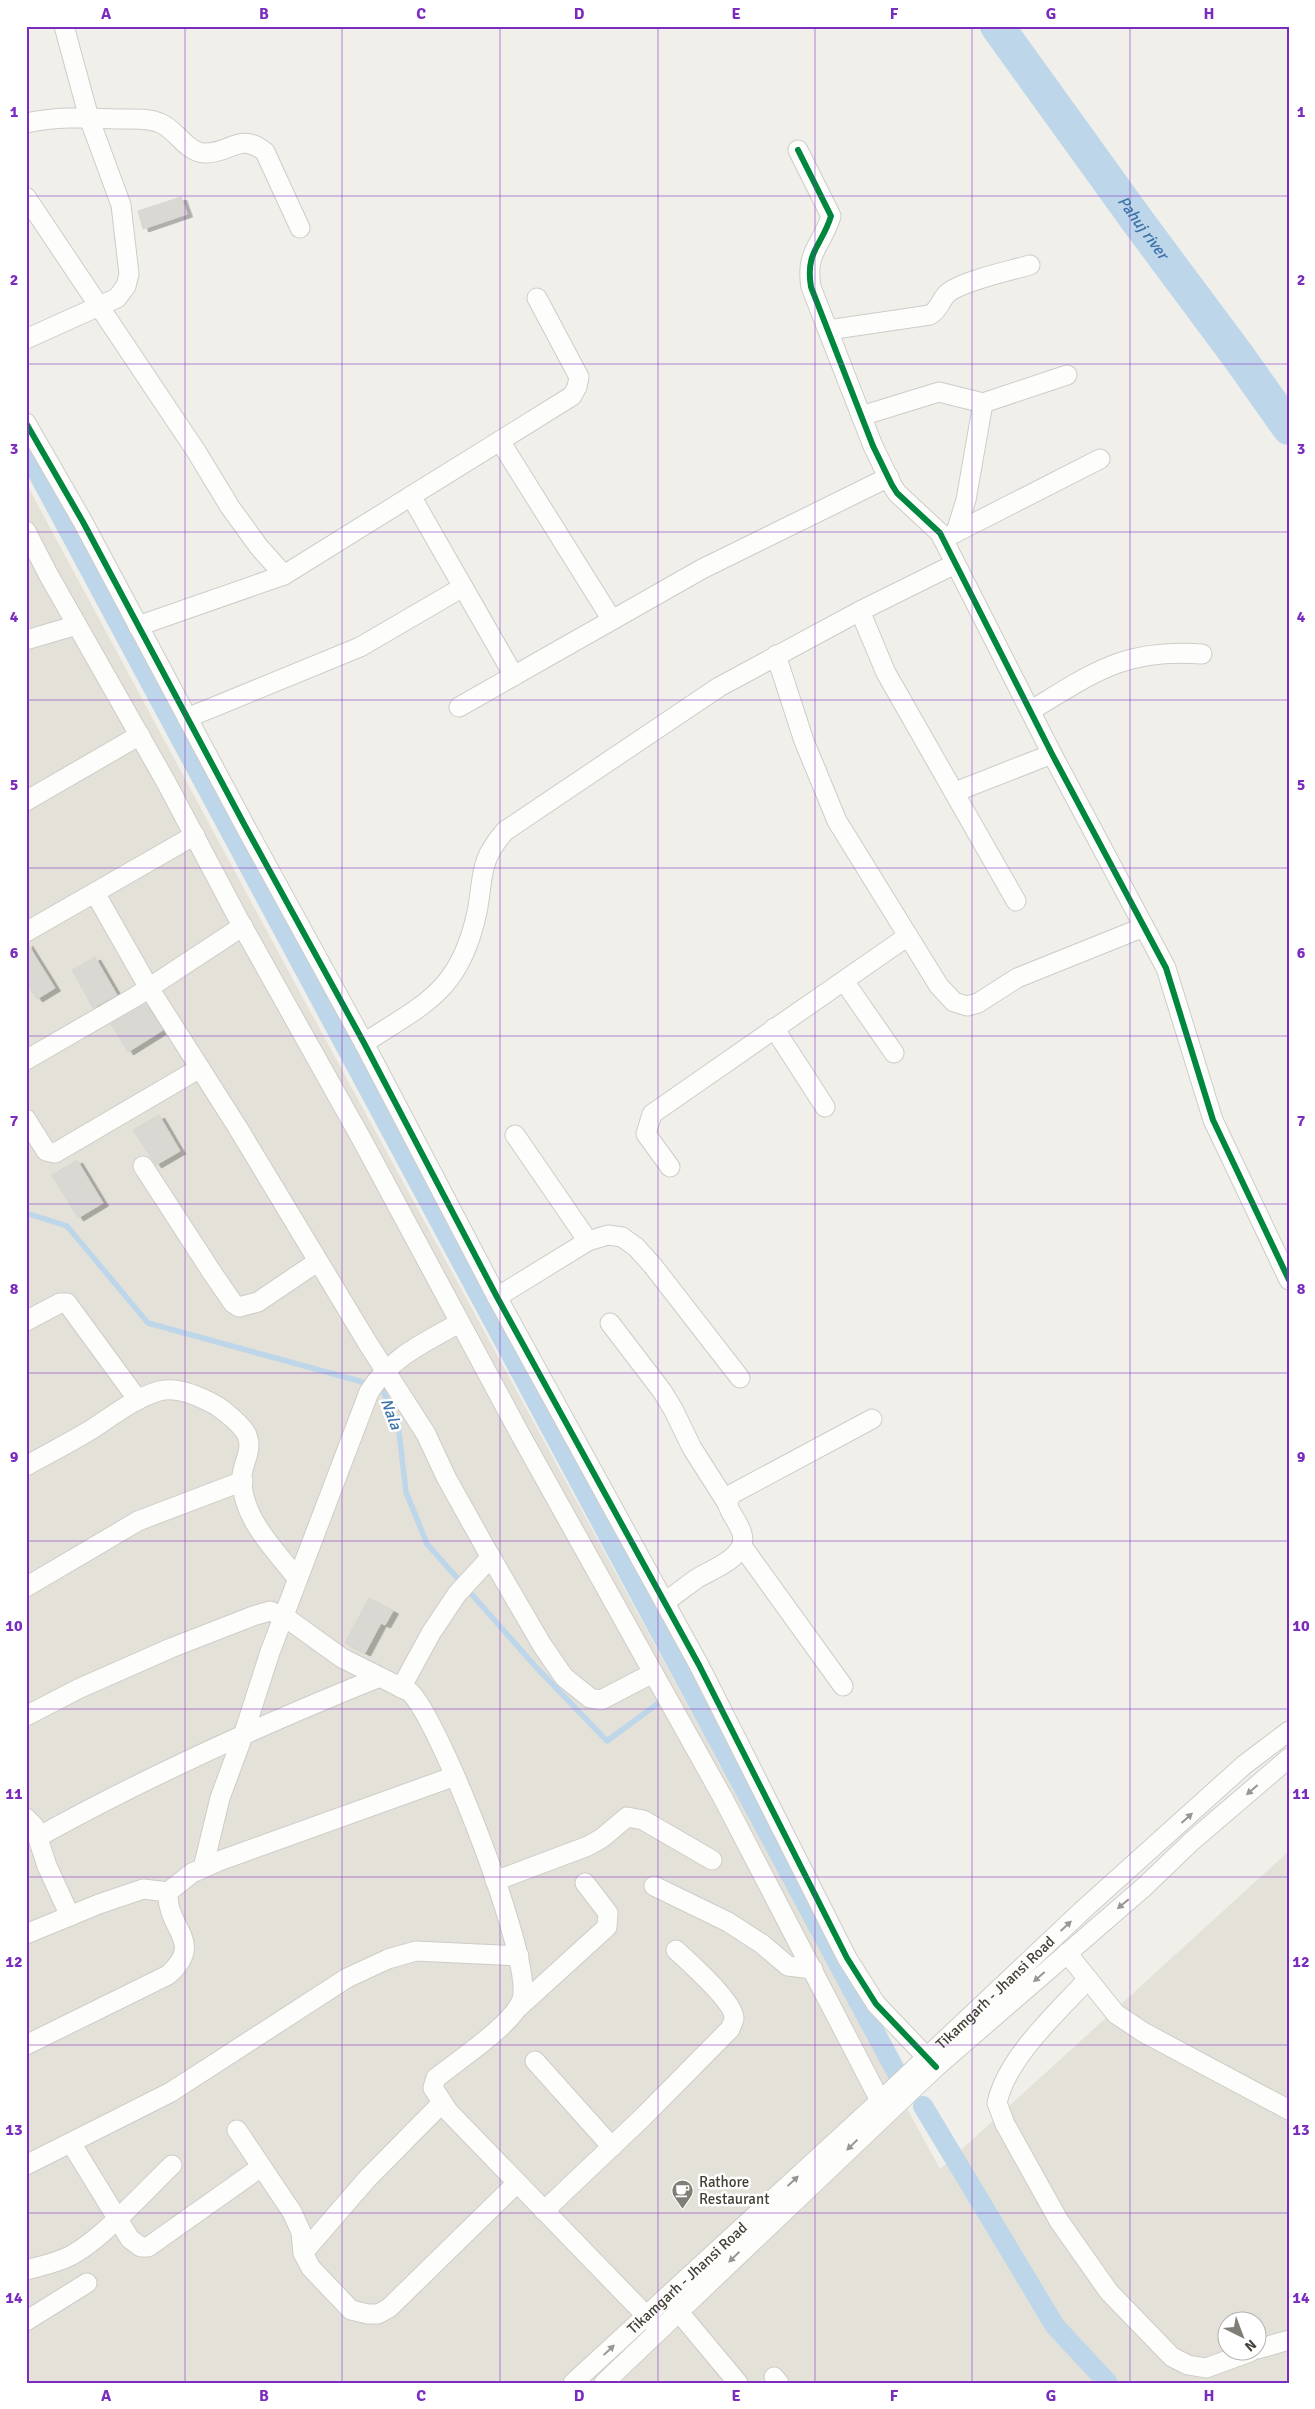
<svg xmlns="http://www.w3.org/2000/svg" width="1315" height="2409" font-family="Signika,sans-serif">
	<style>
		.residential { fill: #e3e1d8; fill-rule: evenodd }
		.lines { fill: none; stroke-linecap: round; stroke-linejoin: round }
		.stream { stroke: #bed6ea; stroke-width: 5.5 }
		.canal { stroke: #bed6ea; stroke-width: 20 }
		.river { stroke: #bed6ea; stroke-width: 34 }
		.building { fill: #d9d8d3; stroke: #d8d6d0; filter: url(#shadow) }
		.minor-casing { stroke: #ceccc8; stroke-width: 21 }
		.minor { stroke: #fdfdfc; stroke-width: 19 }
		.cycleway-casing { stroke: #fff; stroke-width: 9 }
		.cycleway { stroke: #00873e; stroke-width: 6 }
		.oneway { fill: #989690 }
		.grid { fill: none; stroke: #7b2cbf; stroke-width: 1; stroke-opacity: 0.55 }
		.labels { text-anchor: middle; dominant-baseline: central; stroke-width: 5; stroke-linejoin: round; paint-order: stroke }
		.street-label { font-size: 15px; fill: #454137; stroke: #fff }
		.poi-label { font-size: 15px; fill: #454137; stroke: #fff; text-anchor: start }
		.water-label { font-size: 16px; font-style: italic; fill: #3a72a8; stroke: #fff }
		.neatline { fill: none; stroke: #7b2cbf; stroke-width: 2 }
		.grid-label { font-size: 16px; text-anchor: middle; font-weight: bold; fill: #7b2cbf }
	</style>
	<defs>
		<filter id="shadow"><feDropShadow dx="5.5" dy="3" stdDeviation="0" flood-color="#0004"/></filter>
	</defs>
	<rect width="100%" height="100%" fill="#f0efea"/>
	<path class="residential" d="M 26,483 L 304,1000 L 940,2169 L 1289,1851 L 1289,2383 L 26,2383 ZM 1228,2322 L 1258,2322 L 1258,2352 L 1228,2352 Z"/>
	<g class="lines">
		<path class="stream" d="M 26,1213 L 67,1226 L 148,1323 L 381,1387 L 398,1423 L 406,1492 L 427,1544 L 536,1667 L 607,1741 L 660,1702"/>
		<path class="canal" d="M 26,451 L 898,2075
			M 923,2106 L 1055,2326 L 1108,2383"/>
		<path class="river" id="s1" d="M 997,26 L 1139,223 L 1238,356 L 1289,428"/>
	</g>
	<path class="building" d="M 181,197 L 187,214 L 143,229 L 138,211 Z
		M 27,943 L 55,988 L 37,999 L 26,983 Z
		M 95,957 L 117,995 L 93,1008 L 72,970 Z
		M 146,1004 L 163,1030 L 128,1052 L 111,1024 Z
		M 159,1115 L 180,1151 L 156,1165 L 133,1130 Z
		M 77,1160 L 103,1203 L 78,1218 L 52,1175 Z
		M 369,1598 L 393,1611 L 385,1625 L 381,1623 L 365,1653 L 345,1643 Z"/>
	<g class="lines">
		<defs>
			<g id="minor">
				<path d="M 26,123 C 59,116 89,118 122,119 C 135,119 148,118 160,123 C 176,129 186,152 204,153 C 231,154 239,131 265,152 L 300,228"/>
				<path d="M 798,150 L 831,216 C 822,246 805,251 811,287 L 873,446 L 892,485 L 897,493 L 940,533 L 1052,754 L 1166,968 L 1213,1120 L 1289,1280"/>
				<path d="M 26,197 L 196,451 L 230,507 L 259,547 L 284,575"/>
				<path d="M 828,330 L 930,315 C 941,308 940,299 949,292 C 966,280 1009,271 1030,265"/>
				<path d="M 26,339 L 117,298 L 126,286 L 129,274 L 121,205 L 89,118 L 64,26"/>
				<path d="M 861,416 L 939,392 L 983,403 L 1067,375"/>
				<path d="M 26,423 L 83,522 L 244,824 L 364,1043 L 497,1297 L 699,1665 L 847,1958 L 876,2004 L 936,2067"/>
				<path d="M 500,441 L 612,620"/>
				<path d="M 411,496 L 514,676"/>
				<path d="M 26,531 L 48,574 L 166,782 L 239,920 L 361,1138 L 520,1434 L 723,1798 L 886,2112"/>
				<path d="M 956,532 L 966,500 L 983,403"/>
				<path d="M 943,539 L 1100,459"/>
				<path d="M 860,611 L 886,673 L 1016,901"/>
				<path d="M 138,626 L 284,575 L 572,396 L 577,387 L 579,377 L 537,298"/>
				<path d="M 26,640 L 77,625"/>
				<path d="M 776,655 L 804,741 L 837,821 L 939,986 L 954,1002 L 967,1006 L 978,1003 L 1017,978 L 1144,927"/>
				<path d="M 459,707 L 702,569 L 889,477"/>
				<path d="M 1030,711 C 1093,673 1124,648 1202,654"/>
				<path d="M 187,718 L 360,647 L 463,587"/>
				<path d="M 955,792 L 1052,754"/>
				<path d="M 26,801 L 140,735"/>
				<path d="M 95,893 L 149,988 L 238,1128 L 367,1342 L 426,1434 L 446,1477 L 485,1547 L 542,1645 L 564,1677 L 590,1698 L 601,1700 L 653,1673"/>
				<path d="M 26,932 L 195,835"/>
				<path d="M 844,981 L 894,1053"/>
				<path d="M 774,1028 L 825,1107"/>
				<path d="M 364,1043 C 426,1003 460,991 477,912 C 484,876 478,862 505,831 L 719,687 L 860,611 L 955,564"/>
				<path d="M 26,1060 L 135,997 L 243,926"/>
				<path d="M 26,1119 L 46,1151 L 55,1153 L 200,1068"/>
				<path d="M 515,1135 L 588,1241"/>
				<path d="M 143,1166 L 211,1271 L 233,1303 L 239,1307 L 258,1302 L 317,1262"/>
				<path d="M 670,1167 L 646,1134 L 652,1114 L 908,936"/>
				<path d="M 497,1297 L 588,1241 L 608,1235 L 622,1237 L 636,1247 L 653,1266 L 740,1378"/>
				<path d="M 26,1321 L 60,1303 L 67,1303 L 138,1400"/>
				<path d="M 610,1323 L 662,1391 L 673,1409 L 692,1448 L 727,1503"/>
				<path d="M 26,1466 C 47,1454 69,1443 89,1431 C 111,1417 134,1398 159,1391 C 178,1386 201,1397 217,1406 C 226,1412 242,1425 247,1435 C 253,1451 243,1462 242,1476 C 240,1516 274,1549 297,1578"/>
				<path d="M 742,1546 L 843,1686"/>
				<path d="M 26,1587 L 138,1521 L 243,1481"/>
				<path d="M 665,1602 C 675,1595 685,1587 696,1579 C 710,1570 749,1557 742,1534 C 740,1524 731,1516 727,1503 L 732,1494 L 872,1419"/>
				<path d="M 401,1688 L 431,1633 L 457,1594 L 491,1557"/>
				<path d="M 26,1716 L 78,1689 L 171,1648 L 253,1616 L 270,1611 L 285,1617 L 342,1658 L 410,1692 C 440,1721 534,1961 522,1999 C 515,2023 457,2061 436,2078 L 433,2088 L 448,2111 L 660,2330"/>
				<path d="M 26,1818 L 34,1826 L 47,1866 L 70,1916"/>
				<path d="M 38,1837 C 148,1776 263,1724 380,1677"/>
				<path d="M 203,1868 L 220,1798 L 244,1733 L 270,1652 L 369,1392 C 391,1357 424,1343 459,1323"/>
				<path d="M 495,1881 L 588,1846 L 602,1838 L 627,1817 L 643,1820 L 712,1860"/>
				<path d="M 654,1886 L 728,1922 L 762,1944 L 788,1966 L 813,1969"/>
				<path d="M 26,1934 L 99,1904 L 143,1889 L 168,1892"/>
				<path d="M 1067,1953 L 1116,2014 L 1143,2032 L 1289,2110"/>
				<path d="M 1088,1979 C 1057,2013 1007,2057 997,2103 L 1005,2124 L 1059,2221 L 1109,2292 L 1172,2357 L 1188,2365 L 1206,2368 L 1250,2352"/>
				<path d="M 519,2007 L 607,1927 L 608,1913 L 585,1883"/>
				<path d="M 26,2045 L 168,1975 C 206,1941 166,1930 168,1892 L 192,1873 L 219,1861 L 455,1776"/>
				<path d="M 535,2061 L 612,2147"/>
				<path d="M 237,2130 L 292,2212 L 301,2232 L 303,2253 L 311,2268 L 351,2310 L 368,2314 L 378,2314 L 389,2308 L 517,2183"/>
				<path d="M 71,2143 L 130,2239 L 141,2247 L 148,2247 L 261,2167"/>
				<path d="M 26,2165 L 171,2092 L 347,1978 L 388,1959 L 416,1951 L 519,1956"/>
				<path d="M 544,2211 L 644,2116 L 730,2029 C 731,2026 734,2021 734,2018 C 734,2002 689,1962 676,1950"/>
				<path d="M 303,2253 L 367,2179 L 442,2103"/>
				<path d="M 26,2270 C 41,2266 56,2263 70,2256 C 101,2240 145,2191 172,2165"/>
				<path d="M 678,2311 L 738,2383"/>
				<path d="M 26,2321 L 87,2283"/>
				<path d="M 1258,2349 L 1289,2340"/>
				<path d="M 774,2377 L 779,2383"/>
				<path id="s2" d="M 573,2383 L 892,2090 L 1084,1909 L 1244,1765 L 1289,1731"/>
				<path d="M 604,2383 L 936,2067 L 1144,1887 L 1192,1841 L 1289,1758"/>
			</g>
		</defs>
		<use href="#minor" class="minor-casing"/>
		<use href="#minor" class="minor"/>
		<defs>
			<path id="cycleway" d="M 798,150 L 831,216 C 822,246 805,251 811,287 L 873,446 L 892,485 L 897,493 L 940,533 L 1052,754 L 1166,968 L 1213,1120 L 1289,1280
				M 26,423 L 83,522 L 244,824 L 364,1043 L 497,1297 L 699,1665 L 847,1958 L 876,2004 L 936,2067"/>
		</defs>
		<use href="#cycleway" class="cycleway-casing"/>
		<use href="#cycleway" class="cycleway"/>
	</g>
	<defs><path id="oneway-solid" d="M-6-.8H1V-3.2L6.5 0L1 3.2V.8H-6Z" transform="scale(1.25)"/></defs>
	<g class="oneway">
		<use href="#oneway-solid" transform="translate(1252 1790) rotate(139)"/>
		<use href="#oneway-solid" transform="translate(1187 1818) rotate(-42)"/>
		<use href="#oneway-solid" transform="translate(1123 1904) rotate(140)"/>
		<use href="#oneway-solid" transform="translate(1066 1926) rotate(-43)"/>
		<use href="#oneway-solid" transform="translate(1039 1977) rotate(139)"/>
		<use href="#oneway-solid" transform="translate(852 2145) rotate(136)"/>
		<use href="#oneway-solid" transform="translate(793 2181) rotate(-43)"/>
		<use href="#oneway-solid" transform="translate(734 2257) rotate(136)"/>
		<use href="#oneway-solid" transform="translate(609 2350) rotate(-43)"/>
	</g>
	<path class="grid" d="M 185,26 L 185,2383M 342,26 L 342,2383M 500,26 L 500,2383M 658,26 L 658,2383M 815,26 L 815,2383M 972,26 L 972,2383M 1130,26 L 1130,2383M 26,196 L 1289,196M 26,364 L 1289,364M 26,532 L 1289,532M 26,700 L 1289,700M 26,868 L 1289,868M 26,1036 L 1289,1036M 26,1204 L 1289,1204M 26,1373 L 1289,1373M 26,1541 L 1289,1541M 26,1709 L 1289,1709M 26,1877 L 1289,1877M 26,2045 L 1289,2045M 26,2213 L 1289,2213"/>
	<defs>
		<symbol id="cafe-pin" viewBox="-11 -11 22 30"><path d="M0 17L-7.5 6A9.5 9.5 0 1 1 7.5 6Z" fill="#817e76" stroke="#fff"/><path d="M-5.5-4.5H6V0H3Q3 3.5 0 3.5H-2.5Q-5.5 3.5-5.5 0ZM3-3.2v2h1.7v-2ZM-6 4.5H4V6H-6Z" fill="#fff"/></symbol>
	</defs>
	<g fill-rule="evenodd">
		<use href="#cafe-pin" x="670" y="2178" width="25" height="34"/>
	</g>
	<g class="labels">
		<g class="street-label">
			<text stroke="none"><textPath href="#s2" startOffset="575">Tikamgarh - Jhansi Road</textPath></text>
			<text stroke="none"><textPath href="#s2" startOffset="155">Tikamgarh - Jhansi Road</textPath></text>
		</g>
		<g class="poi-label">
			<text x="699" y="2182">Rathore<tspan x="699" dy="17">Restaurant</tspan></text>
		</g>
		<g class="water-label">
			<text stroke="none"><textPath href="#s1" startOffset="249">Pahuj river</textPath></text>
			<text transform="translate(391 1414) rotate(70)">Nala</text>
		</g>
	</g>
	<rect width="1315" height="2409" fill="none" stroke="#ffffff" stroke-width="55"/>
	<g transform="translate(1242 2336) rotate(138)"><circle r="24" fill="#ffffff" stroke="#b5b3af"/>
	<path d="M0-4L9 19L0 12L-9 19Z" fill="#817e76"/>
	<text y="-8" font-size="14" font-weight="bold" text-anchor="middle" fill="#454137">N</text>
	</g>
	<rect x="28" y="28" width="1260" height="2354" class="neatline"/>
	<g class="grid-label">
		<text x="106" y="19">A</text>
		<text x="264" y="19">B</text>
		<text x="421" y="19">C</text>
		<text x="579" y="19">D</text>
		<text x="736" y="19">E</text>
		<text x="894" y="19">F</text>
		<text x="1051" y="19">G</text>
		<text x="1209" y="19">H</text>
		<text x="14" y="117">1</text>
		<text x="1301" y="117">1</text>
		<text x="14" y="285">2</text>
		<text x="1301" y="285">2</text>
		<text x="14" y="454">3</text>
		<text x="1301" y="454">3</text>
		<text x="14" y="622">4</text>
		<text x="1301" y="622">4</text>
		<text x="14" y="790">5</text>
		<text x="1301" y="790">5</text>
		<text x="14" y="958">6</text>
		<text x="1301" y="958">6</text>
		<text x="14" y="1126">7</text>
		<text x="1301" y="1126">7</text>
		<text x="14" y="1294">8</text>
		<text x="1301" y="1294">8</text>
		<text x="14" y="1462">9</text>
		<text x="1301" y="1462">9</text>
		<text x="14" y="1631">10</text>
		<text x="1301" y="1631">10</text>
		<text x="14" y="1799">11</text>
		<text x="1301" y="1799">11</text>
		<text x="14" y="1967">12</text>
		<text x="1301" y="1967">12</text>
		<text x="14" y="2135">13</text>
		<text x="1301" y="2135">13</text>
		<text x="14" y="2303">14</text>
		<text x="1301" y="2303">14</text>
		<text x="106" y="2401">A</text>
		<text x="264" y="2401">B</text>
		<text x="421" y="2401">C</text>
		<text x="579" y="2401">D</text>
		<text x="736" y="2401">E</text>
		<text x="894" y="2401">F</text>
		<text x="1051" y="2401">G</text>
		<text x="1209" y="2401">H</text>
	</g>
</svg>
